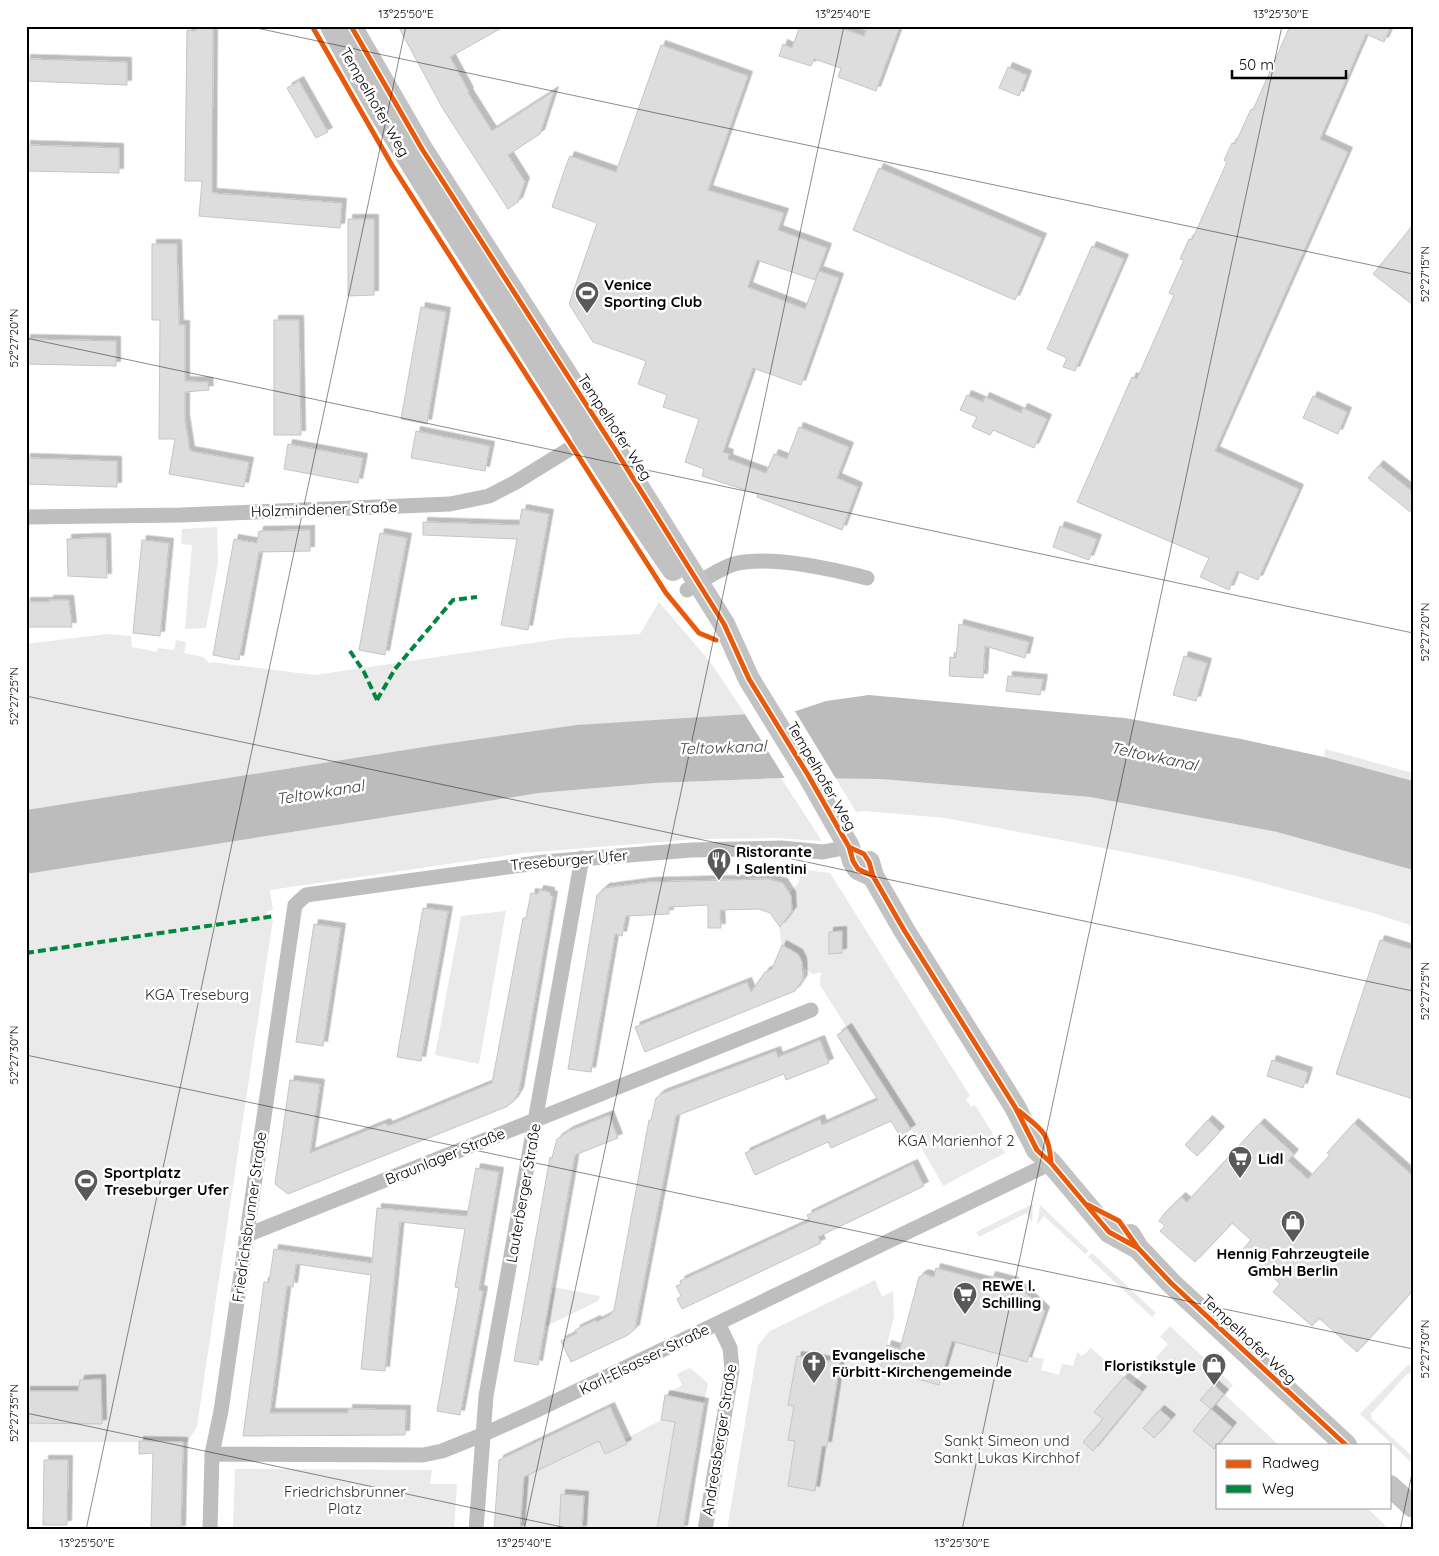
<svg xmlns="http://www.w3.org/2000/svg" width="1439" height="1556" font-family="Quicksand,sans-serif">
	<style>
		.green { fill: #eaeaea }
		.water { fill: #bcbcbc }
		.pier { fill: #fff }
		.building { fill: #ddd; stroke: #c5c5c5; filter: url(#shadow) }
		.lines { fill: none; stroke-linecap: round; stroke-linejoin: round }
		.street { stroke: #bebebe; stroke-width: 15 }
		.secondary { stroke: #c2c2c2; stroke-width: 22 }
		.quiet { stroke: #00873e; stroke-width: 4; stroke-dasharray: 8 4; stroke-linecap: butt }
		.cycleway-casing { stroke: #fff; stroke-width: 8 }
		.cycleway { stroke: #e8590c; stroke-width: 5 }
		.ticks { fill: none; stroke: #000; stroke-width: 1; stroke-opacity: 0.45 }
		.labels { text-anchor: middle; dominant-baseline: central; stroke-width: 5; stroke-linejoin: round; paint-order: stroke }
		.street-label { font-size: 15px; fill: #000; stroke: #fff }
		.poi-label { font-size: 15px; font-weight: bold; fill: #000; stroke: #fff; text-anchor: start }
		.park-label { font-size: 15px; fill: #303030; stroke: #fff }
		.water-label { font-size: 16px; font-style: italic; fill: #414141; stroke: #fff }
		.neatline { fill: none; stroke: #000; stroke-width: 2 }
		.ticks-label { font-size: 12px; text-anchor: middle; fill: #000 }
	</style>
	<defs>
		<filter id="shadow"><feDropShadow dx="4.5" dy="-4.5" stdDeviation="0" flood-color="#0004"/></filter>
	</defs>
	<rect width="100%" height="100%" fill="#fff"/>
	<path class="green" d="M 217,527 L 218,563 L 206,628 L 185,629 L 192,545 L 181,544 L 182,529 Z
		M 659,602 L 711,663 L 745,714 L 430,746 L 26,810 L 26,644 L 107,634 L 131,636 L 132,647 L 157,652 L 158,648 L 174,650 L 176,640 L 186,642 L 184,653 L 203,657 L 210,664 L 211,662 L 315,675 L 565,638 L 640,634 Z
		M 1325,749 L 1413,773 L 1413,781 L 1324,757 Z
		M 781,778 L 822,841 L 775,838 L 696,839 L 524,853 L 270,890 L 273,910 L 267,911 L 268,920 L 273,919 L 197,1426 L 188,1442 L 26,1442 L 26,874 L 539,793 L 655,783 Z
		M 836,779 L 881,779 L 1090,797 L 1277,832 L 1413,870 L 1413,926 L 1373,913 L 1237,876 L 1156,858 L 945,818 L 864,811 L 856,812 Z
		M 800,869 L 830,873 L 970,1096 L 966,1099 L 971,1107 L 975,1105 L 1005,1153 L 943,1186 L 911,1129 L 820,985 L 821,972 L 813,974 L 804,968 C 801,956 794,949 782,946 L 779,926 C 791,918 795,907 790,893 L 799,882 Z
		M 506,911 L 479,1064 L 435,1055 L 461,916 Z
		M 1033,1204 L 1032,1223 L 1027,1213 L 979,1237 L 976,1232 Z
		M 1040,1205 L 1089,1251 L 1085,1254 L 1044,1216 L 1037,1225 Z
		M 1092,1253 L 1156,1313 L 1152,1317 L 1088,1257 Z
		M 875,1280 L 882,1297 L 893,1291 L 894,1317 L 881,1369 L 939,1385 L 952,1341 L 1027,1362 L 1033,1357 L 1044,1359 L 1041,1370 L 1059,1375 L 1062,1364 L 1073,1366 L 1077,1352 L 1082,1356 L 1091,1348 L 1133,1384 L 1168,1344 L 1160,1337 L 1170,1326 L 1233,1385 L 1225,1395 L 1279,1445 L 1218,1445 L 1218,1507 L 1366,1507 L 1390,1530 L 727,1530 L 758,1345 L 770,1331 Z
		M 553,1287 L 600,1296 L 598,1301 L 545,1327 Z
		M 1409,1364 L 1413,1368 L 1413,1373 L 1407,1374 L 1371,1414 L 1372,1419 L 1413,1457 L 1413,1464 L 1360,1414 Z
		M 690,1368 L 708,1383 L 704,1403 L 665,1395 L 682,1385 L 677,1374 Z
		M 661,1420 L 678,1423 C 671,1438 669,1453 670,1469 L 667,1469 L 657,1530 L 517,1530 L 523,1477 L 599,1440 L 606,1454 L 627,1444 L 625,1439 Z
		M 235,1469 L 432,1470 L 430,1484 L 457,1484 L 454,1530 L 233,1530 Z"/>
	<path class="water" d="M 869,695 L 1125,718 L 1241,739 L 1324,757 L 1413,781 L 1413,870 L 1277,832 L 1090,797 L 881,779 L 781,778 L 655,783 L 539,793 L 26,874 L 26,810 L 430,746 L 577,725 L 796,711 L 826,701 Z"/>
	<path class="pier" d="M 793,708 L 838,782 L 786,780 L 743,711 Z"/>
	<path class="building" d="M 196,26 L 213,26 L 212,193 L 342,203 L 340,228 L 199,216 L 202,181 L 185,181 L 187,30 L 196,31 Z
		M 398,26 L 505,26 L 450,57 L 469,92 L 468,93 L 492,131 L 554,91 L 540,134 L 508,155 L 525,182 L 518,202 L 508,209 L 443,109 Z
		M 800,26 L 835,26 L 864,36 L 868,26 L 900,26 L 876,91 L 838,77 L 841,68 L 814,59 L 811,66 L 779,56 L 783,44 L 792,48 Z
		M 1290,26 L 1391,26 L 1384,42 L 1366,34 L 1320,139 L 1348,152 L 1215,451 L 1299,489 L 1258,580 L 1237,571 L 1229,590 L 1200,577 L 1209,558 L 1077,502 L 1132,377 L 1137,379 L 1174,295 L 1169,293 L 1184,260 L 1180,259 L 1189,239 L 1192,240 L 1227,162 L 1224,160 L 1232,143 L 1235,144 L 1251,109 L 1253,110 Z
		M 661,45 L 748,76 L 708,190 L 784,213 L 778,230 L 827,248 L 815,280 L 757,260 L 748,287 L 805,309 L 819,271 L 839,278 L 801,385 L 753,368 L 723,452 L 729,454 L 728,459 L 766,473 L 774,454 L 787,459 L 799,427 L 849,447 L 837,478 L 858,487 L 842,530 L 757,497 L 758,494 L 702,476 L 704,469 L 685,462 L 699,419 L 663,407 L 667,395 L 638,384 L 646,361 L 593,342 L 569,304 L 597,223 L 552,207 L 567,163 L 570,156 L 616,172 Z
		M 26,59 L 127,62 L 127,85 L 26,81 Z
		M 1008,67 L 1027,75 L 1019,96 L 999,88 Z
		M 299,81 L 328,132 L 316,138 L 287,88 Z
		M 26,145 L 119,148 L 119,173 L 28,171 L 26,169 Z
		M 879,168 L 1042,238 L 1015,300 L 853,230 Z
		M 348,219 L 374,219 L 374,295 L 348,296 Z
		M 1413,225 L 1413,305 L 1373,274 Z
		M 152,244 L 177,244 L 179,325 L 185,325 L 185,381 L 208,382 L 209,390 L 185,392 L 185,419 L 190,451 L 249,462 L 244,487 L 169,474 L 175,439 L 159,439 L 160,320 L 152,320 Z
		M 1092,246 L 1124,259 L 1075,371 L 1063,367 L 1067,358 L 1047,349 Z
		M 421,307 L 446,312 L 427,424 L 401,419 Z
		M 274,320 L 299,320 L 301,435 L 274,435 Z
		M 26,339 L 116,341 L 116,366 L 26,364 Z
		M 967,395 L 983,402 L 985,397 L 1021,413 L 1023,408 L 1047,419 L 1034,448 L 993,430 L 990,435 L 972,427 L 977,417 L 960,410 Z
		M 1313,396 L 1347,412 L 1338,434 L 1303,418 Z
		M 416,431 L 490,446 L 485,471 L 411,458 Z
		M 288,444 L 363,458 L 358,483 L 284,469 Z
		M 26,458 L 117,461 L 117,487 L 26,484 Z
		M 1379,465 L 1413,492 L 1413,514 L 1368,478 Z
		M 522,509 L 549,514 L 528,630 L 501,625 L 517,539 L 423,535 L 423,522 L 519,525 Z
		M 1060,526 L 1097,539 L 1089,560 L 1053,547 Z
		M 310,530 L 310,551 L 259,552 L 239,660 L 213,655 L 234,539 L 257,543 L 259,531 Z
		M 380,533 L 407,538 L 385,655 L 359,650 Z
		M 93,538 L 106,538 L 107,578 L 68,576 L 67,539 Z
		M 142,540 L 169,543 L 160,636 L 133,633 Z
		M 49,600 L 69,600 L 72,627 L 26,627 L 26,602 L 49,602 Z
		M 959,624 L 1029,642 L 1025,658 L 985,646 L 983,678 L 949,676 L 950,657 L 956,658 Z
		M 1184,656 L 1207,663 L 1196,701 L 1173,695 Z
		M 1008,676 L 1043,679 L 1040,695 L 1006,691 Z
		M 769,879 L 783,883 L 791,896 L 792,911 L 780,927 L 770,913 L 759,909 L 720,910 L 721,928 L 708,928 L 708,905 L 669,907 L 669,914 L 626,916 L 622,936 L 615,934 L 591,1072 L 568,1069 L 597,895 L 605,888 L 650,882 Z
		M 539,890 L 550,892 L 550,895 L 553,896 L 519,1092 L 513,1102 L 506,1107 L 288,1194 L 275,1184 L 290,1080 L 320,1084 L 310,1153 L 386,1123 L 388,1126 L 492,1083 L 523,918 L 526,918 L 531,893 L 538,894 Z
		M 423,908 L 448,911 L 421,1061 L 397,1057 Z
		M 314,924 L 341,928 L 323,1046 L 296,1042 Z
		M 842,931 L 842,953 L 829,954 L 829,932 Z
		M 1380,940 L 1413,950 L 1413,1099 L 1336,1074 Z
		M 782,945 L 798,954 L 802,962 L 803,979 L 795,991 L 645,1052 L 635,1027 L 747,982 L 751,992 L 765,972 L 772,969 Z
		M 847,1028 L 911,1129 L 900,1136 L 891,1121 L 831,1148 L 828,1142 L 755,1175 L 745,1153 L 820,1119 L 822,1125 L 878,1100 L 837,1035 Z
		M 820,1040 L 829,1063 L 786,1080 L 784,1074 L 676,1116 L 635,1329 L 628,1335 L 571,1362 L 561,1341 L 577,1333 L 575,1330 L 596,1320 L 597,1322 L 610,1315 L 614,1310 L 649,1120 L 651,1120 L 656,1098 L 661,1094 L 776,1051 L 778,1057 Z
		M 1272,1060 L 1308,1072 L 1303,1088 L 1267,1076 Z
		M 609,1115 L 618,1138 L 575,1155 L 538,1365 L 514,1361 L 550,1157 L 552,1158 L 557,1139 L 569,1131 Z
		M 1208,1120 L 1220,1131 L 1197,1156 L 1185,1145 Z
		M 1260,1123 L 1294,1154 L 1288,1161 L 1308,1179 L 1330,1155 L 1327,1153 L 1354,1123 L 1413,1176 L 1413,1290 L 1357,1352 L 1319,1318 L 1312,1326 L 1273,1292 L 1280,1284 L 1243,1249 L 1251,1240 L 1232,1223 L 1195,1262 L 1160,1231 L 1165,1226 L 1159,1221 L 1164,1214 L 1181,1197 L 1187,1202 Z
		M 913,1164 L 924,1186 L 818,1237 L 821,1243 L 682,1309 L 677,1299 L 681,1296 L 676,1286 L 681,1284 L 680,1281 L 810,1221 L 807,1215 Z
		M 476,1168 L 499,1172 L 479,1290 L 483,1291 L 460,1415 L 437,1411 L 459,1288 L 455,1287 L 465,1229 L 400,1222 L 385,1371 L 361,1369 L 371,1275 L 296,1264 L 293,1287 L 287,1286 L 270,1413 L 348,1413 L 348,1409 L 406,1410 L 405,1435 L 243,1436 L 264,1282 L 269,1283 L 274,1249 L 372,1263 L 377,1208 L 467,1216 Z
		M 936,1268 L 989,1282 L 991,1276 L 1014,1282 L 1045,1311 L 1027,1362 L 952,1341 L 939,1385 L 880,1369 L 887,1345 L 900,1349 L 919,1277 L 924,1274 L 934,1277 Z
		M 797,1356 L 840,1363 L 827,1446 L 822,1446 L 815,1491 L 788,1486 L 795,1441 L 788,1440 L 794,1406 L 788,1405 Z
		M 1124,1377 L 1142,1391 L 1093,1451 L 1083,1442 L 1103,1419 L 1094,1412 Z
		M 101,1379 L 102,1424 L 26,1423 L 26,1391 L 78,1391 L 80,1380 Z
		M 1214,1385 L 1224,1394 L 1211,1409 L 1200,1400 Z
		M 665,1395 L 704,1403 L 683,1530 L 657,1530 L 675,1422 L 661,1420 Z
		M 610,1407 L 627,1444 L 605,1454 L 599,1441 L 524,1477 L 520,1530 L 494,1530 L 499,1460 Z
		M 1211,1409 L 1232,1427 L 1214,1449 L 1193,1431 Z
		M 1160,1410 L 1171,1419 L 1154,1438 L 1143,1428 Z
		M 139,1441 L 183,1442 L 181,1530 L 151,1530 L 153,1453 L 139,1454 Z
		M 44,1460 L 68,1460 L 67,1525 L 43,1525 Z
		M 561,1494 L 584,1496 L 582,1530 L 559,1530 Z"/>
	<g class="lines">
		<path class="street" d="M 26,517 L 181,515 L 450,504 L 489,496 L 516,482 L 592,435
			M 687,590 C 702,581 718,569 734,564 C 769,555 832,569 867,578
			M 247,1235 L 811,1010
			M 212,1454 L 423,1455 L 442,1451 L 482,1435 L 533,1412 L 1051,1163
			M 210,1530 L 212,1454 L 221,1411 L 295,905 L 306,895 L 544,862 L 691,850 L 781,848 L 823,852 L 849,847
			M 476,1530 L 486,1396 L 582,858
			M 705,1530 L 732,1370 L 730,1348 L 718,1323"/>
		<path class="secondary" d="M 331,26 C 382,122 442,212 500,304 C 557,393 612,483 673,570
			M 351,26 L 422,149 L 616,451 L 724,624 L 749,679 L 808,775 L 849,847 L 853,861 L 858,869 L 873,876
			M 869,862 L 873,876 L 904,930 L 1015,1107 L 1037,1150 L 1051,1163 L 1109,1232 L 1138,1248
			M 1130,1235 L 1138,1248 L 1171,1283 L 1346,1445
			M 1390,1486 L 1413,1507"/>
		<path class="quiet" d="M 350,651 L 364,672 L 377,700
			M 377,700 L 395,669 L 453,600 L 477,597
			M 26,953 L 275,916"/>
		<defs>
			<path id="cycleway" d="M 312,26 L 393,167 L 666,593 L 699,633 L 716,640
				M 351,26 L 422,149 L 616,451 L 724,624 L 749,679 L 808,775 L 849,847 L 853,861 L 858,869 L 873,876
				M 849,847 L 864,854 L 869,862 L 873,876 L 904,930 L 1015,1107 L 1037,1150 L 1051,1163 L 1109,1232 L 1138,1248
				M 1019,1111 C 1042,1130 1049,1132 1051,1163
				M 1088,1205 L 1119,1221 L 1138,1248 L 1171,1283 L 1346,1445"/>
		</defs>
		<use href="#cycleway" class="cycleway-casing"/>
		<use href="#cycleway" class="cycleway"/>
	</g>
	<path class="ticks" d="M 247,26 L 1413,274M 26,338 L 1413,633M 26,696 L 1413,991M 26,1055 L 1413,1349M 26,1413 L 576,1530M 86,1530 L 406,26M 524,1530 L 844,26M 962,1530 L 1282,26M 1400,1530 L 1413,1469"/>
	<defs>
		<symbol id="stadium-pin" viewBox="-11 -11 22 30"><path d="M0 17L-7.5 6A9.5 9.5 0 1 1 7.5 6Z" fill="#595959" stroke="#fff"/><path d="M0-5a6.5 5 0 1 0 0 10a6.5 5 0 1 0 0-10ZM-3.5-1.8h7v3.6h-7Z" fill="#fff"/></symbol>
		<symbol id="restaurant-pin" viewBox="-11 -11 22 30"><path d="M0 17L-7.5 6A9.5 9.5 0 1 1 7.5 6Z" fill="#595959" stroke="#fff"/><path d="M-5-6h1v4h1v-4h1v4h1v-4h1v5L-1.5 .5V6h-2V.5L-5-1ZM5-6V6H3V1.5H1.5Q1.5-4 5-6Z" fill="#fff"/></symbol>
		<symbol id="supermarket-pin" viewBox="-11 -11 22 30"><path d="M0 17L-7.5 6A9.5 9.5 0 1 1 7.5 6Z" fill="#595959" stroke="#fff"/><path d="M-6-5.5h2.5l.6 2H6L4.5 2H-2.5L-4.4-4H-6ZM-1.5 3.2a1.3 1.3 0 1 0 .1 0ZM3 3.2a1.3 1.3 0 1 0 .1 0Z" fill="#fff"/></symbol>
		<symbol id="shop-pin" viewBox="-11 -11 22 30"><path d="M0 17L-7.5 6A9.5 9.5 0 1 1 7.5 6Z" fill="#595959" stroke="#fff"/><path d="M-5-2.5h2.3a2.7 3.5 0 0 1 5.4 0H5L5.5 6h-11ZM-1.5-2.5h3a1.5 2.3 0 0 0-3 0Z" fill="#fff"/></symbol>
		<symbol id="church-pin" viewBox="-11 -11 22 30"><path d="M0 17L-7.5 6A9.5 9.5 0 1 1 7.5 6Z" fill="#595959" stroke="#fff"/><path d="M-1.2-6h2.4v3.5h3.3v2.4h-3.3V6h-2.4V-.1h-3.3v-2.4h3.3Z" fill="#fff"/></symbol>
	</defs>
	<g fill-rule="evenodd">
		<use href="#stadium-pin" x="573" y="279" width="28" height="38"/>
		<use href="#restaurant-pin" x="705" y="846" width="28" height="38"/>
		<use href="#supermarket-pin" x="1226" y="1144" width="28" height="38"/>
		<use href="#stadium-pin" x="72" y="1167" width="28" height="38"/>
		<use href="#shop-pin" x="1279" y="1208" width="28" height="38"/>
		<use href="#supermarket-pin" x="951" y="1280" width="28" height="38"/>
		<use href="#church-pin" x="800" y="1349" width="28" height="38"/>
		<use href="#shop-pin" x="1200" y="1351" width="28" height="38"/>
	</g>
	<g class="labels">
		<g class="street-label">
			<text transform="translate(375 102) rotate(60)">Tempelhofer Weg</text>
			<text transform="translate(615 427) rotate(57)">Tempelhofer Weg</text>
			<text transform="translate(324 509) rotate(-2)">Holzmindener Straße</text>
			<text transform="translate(822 776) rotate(60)">Tempelhofer Weg</text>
			<text transform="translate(569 860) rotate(-5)">Treseburger Ufer</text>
			<text transform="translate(445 1156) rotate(-22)">Braunlager Straße</text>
			<text transform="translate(523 1193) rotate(-80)">Lauterberger Straße</text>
			<text transform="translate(249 1217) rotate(-82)">Friedrichsbrunner Straße</text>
			<text transform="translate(1249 1339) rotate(43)">Tempelhofer Weg</text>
			<text transform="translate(644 1359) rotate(-26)">Karl-Elsasser-Straße</text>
			<text transform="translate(719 1440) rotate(-81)">Andreasberger Straße</text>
		</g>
		<g class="poi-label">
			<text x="604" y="284">Venice<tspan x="604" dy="17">Sporting Club</tspan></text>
			<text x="736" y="851">Ristorante<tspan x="736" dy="17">I Salentini</tspan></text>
			<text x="1258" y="1158">Lidl</text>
			<text x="104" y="1172">Sportplatz<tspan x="104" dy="17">Treseburger Ufer</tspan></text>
			<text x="1293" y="1253" text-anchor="middle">Hennig Fahrzeugteile<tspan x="1293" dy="17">GmbH Berlin</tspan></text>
			<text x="982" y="1285">REWE l.<tspan x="982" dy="17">Schilling</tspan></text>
			<text x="832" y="1354">Evangelische<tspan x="832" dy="17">Fürbitt-Kirchengemeinde</tspan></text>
			<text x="1196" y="1365" text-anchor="end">Floristikstyle</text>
		</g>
		<g class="park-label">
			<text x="197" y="994">KGA Treseburg</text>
			<text x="956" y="1140">KGA Marienhof 2</text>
			<text x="1007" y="1440">Sankt Simeon und<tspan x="1007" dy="17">Sankt Lukas Kirchhof</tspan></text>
			<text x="345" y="1491">Friedrichsbrunner<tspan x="345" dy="17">Platz</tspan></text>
		</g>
		<g class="water-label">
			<text transform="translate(722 747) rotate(-2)">Teltowkanal</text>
			<text transform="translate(1154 756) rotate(12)">Teltowkanal</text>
			<text transform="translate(320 792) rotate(-9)">Teltowkanal</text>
		</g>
	</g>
	<rect width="1439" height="1556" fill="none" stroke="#ffffff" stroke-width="55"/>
	<rect x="1216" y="1444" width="175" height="65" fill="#ffffff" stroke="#999999"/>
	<rect x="1226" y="1460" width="25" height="8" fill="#e8590c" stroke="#999999"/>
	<text x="1262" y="1468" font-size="15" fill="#000000">Radweg</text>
	<rect x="1226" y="1485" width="25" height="8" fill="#00873e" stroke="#999999"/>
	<text x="1262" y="1494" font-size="15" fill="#000000">Weg</text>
	<path d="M1232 70v8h114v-8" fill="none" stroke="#000000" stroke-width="2.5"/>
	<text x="1239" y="70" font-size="15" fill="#000000" stroke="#ffffff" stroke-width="4" paint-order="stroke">50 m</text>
	<rect x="28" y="28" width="1384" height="1500" class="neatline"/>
	<g class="ticks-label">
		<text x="406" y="18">13°25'50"E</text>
		<text x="843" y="18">13°25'40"E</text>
		<text x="1281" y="18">13°25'30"E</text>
		<text transform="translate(1425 274) rotate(-90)" y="4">52°27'15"N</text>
		<text transform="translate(14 338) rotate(-90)" y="4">52°27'20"N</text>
		<text transform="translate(1425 632) rotate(-90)" y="4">52°27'20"N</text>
		<text transform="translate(14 696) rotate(-90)" y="4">52°27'25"N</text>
		<text transform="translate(1425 991) rotate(-90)" y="4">52°27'25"N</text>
		<text transform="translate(14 1055) rotate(-90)" y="4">52°27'30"N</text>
		<text transform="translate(1425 1349) rotate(-90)" y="4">52°27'30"N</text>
		<text transform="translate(14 1413) rotate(-90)" y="4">52°27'35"N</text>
		<text x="87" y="1547">13°25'50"E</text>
		<text x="524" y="1547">13°25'40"E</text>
		<text x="962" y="1547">13°25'30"E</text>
	</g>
</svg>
